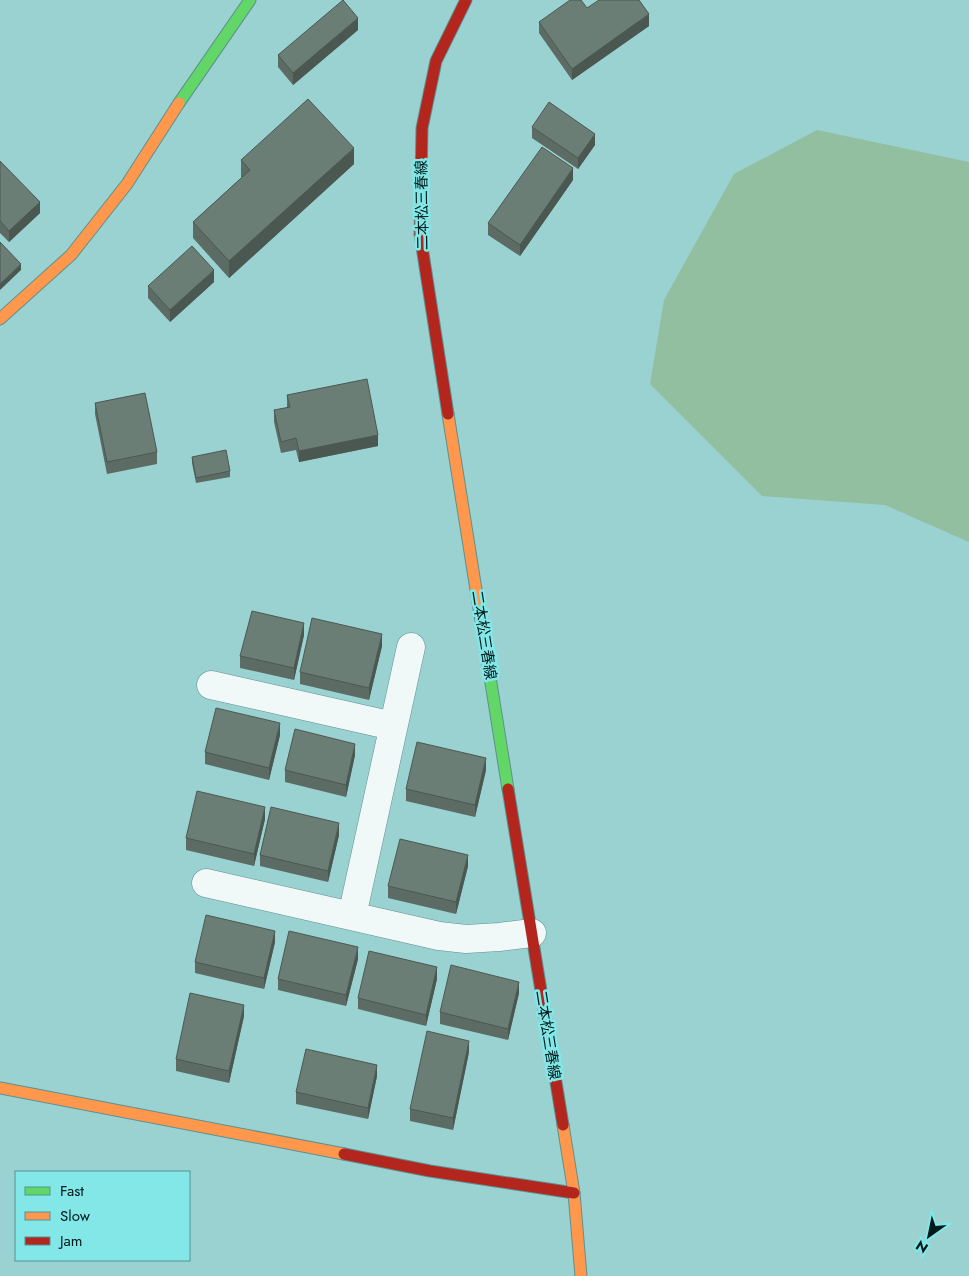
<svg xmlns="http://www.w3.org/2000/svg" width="969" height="1276" font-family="Jost,'Noto Sans JP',sans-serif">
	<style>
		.forest { fill: #91bfa0 }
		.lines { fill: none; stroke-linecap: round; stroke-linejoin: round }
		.street-casing { stroke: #5e9090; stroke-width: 29 }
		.fast-casing { stroke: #5e9090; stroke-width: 13 }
		.slow-casing { stroke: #5e9090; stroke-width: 13 }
		.jam-casing { stroke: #5e9090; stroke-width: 13 }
		.street { stroke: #f0f8f8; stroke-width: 28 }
		.fast { stroke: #63d668; stroke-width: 11 }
		.slow { stroke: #ff974d; stroke-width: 11 }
		.jam { stroke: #b3261e; stroke-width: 11 }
		.wall { fill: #5c6c65 }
		.shaded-wall { fill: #4b5852 }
		.building { fill: #6b7e75; stroke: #4b5852 }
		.labels { text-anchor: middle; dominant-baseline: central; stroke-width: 5; stroke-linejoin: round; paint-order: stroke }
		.street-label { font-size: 15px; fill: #00191a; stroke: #83e7e8 }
	</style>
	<rect width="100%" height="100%" fill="#9ad1d1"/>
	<path class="forest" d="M 817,130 L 969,162 L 969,542 L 885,505 L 762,496 L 650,384 L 664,300 L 734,174 Z"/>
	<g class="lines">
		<defs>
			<path id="street" d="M 211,685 L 393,726
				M 206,883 L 439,936 L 466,939 L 499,937 L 532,933
				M 352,916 L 411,647"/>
			<path id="fast" d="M 179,103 L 250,0
				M 478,602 L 508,789"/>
			<path id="slow" d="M 0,319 L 71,255 L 127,184 L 179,103
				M 448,414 L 478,602
				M 0,1088 L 344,1154
				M 563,1125 L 574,1193 L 581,1276"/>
			<path id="jam" d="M 448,414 L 420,234 L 422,128 L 436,61 L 466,0
				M 508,789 L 563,1125
				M 344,1154 L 430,1171 L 574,1193"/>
		</defs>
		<use href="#street" class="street-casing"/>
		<use href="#fast" class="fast-casing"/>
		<use href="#slow" class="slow-casing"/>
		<use href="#jam" class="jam-casing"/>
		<use href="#street" class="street"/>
		<use href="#fast" class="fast"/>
		<use href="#slow" class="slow"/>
		<use href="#jam" class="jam"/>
	</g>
	<path class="wall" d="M 587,8 L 649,26 L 572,80 L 539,33 L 539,22 Z
		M 358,30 L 293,85 L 278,67 L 278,55 Z
		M 532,127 L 595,145 L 578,169 L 532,138 Z
		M 241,160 L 354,164 L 229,278 L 193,238 L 193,222 L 242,177 L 241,177 Z
		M 0,161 L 40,213 L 9,242 L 0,233 Z
		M 573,180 L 520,256 L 488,235 L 488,223 Z
		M 214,282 L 170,322 L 148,298 L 148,286 Z
		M 287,395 L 378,446 L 299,462 L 296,450 L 281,453 L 274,422 L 274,410 L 287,408 Z
		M 95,403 L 157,452 L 157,464 L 107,474 L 95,414 Z
		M 192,457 L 230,471 L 230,477 L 196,483 L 192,463 Z
		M 304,635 L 294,680 L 240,668 L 240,656 Z
		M 382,646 L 369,700 L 300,684 L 300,672 Z
		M 280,735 L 269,780 L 205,764 L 205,752 Z
		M 355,755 L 346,797 L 285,782 L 285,770 Z
		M 486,770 L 475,817 L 406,801 L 406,789 Z
		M 265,819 L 254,866 L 186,850 L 186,838 Z
		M 339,835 L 328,882 L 260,866 L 260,855 Z
		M 468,866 L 456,914 L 388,898 L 388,886 Z
		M 275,942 L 264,989 L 195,973 L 195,962 Z
		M 358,959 L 346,1006 L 278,990 L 278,979 Z
		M 437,979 L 426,1026 L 358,1009 L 358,998 Z
		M 519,993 L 508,1040 L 440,1024 L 440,1012 Z
		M 244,1016 L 229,1083 L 176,1071 L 176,1059 Z
		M 469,1052 L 453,1130 L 410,1121 L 410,1109 Z
		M 377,1076 L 368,1119 L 296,1104 L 296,1092 Z"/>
	<path class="shaded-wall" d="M 649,14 L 649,26 L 572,80 L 572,69 Z
		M 358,18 L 358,30 L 293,85 L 293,73 Z
		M 595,134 L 595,145 L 578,169 L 578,158 Z
		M 354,148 L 354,164 L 229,278 L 229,261 Z
		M 573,168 L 573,180 L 520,256 L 520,245 Z
		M 40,202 L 40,213 L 9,242 L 9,231 Z
		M 21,264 L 21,270 L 0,290 L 0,284 Z
		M 214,270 L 214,282 L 170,322 L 170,310 Z
		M 378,435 L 378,446 L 299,462 L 299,451 Z
		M 304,623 L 304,635 L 294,680 L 294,668 Z
		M 382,634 L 382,646 L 369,700 L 369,688 Z
		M 280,723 L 280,735 L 269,780 L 269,768 Z
		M 355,744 L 355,755 L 346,797 L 346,785 Z
		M 486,758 L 486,770 L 475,817 L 475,805 Z
		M 265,807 L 265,819 L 254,866 L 254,854 Z
		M 339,823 L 339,835 L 328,882 L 328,871 Z
		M 468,855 L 468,866 L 456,914 L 456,902 Z
		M 275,931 L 275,942 L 264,989 L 264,978 Z
		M 358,947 L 358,959 L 346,1006 L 346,995 Z
		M 437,967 L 437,979 L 426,1026 L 426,1015 Z
		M 519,982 L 519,993 L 508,1040 L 508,1029 Z
		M 244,1005 L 244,1016 L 229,1083 L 229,1071 Z
		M 469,1041 L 469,1052 L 453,1130 L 453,1118 Z
		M 377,1065 L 377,1076 L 368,1119 L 368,1108 Z"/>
	<path class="building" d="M 343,0 L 358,18 L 293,73 L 278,55 Z
		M 570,0 L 581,0 L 587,8 L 599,0 L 639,0 L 649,14 L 572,69 L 539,22 Z
		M 308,99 L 354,148 L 229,261 L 193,222 L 250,170 L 241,160 Z
		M 549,102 L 595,134 L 578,158 L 532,127 Z
		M 542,147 L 573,168 L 520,245 L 488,223 Z
		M 0,161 L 40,202 L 9,231 L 0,221 Z
		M 0,242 L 21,264 L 0,284 Z
		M 192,246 L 214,270 L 170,310 L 148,286 Z
		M 367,379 L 378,435 L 299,451 L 296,438 L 281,442 L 274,410 L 290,407 L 287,395 Z
		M 145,393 L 157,452 L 107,462 L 95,403 Z
		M 226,450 L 230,471 L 196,478 L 192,457 Z
		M 252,611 L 304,623 L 294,668 L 240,656 Z
		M 312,618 L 382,634 L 369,688 L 300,672 Z
		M 216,708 L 280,723 L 269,768 L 205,752 Z
		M 295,729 L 355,744 L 346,785 L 285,770 Z
		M 417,742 L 486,758 L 475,805 L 406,789 Z
		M 197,791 L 265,807 L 254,854 L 186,838 Z
		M 271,807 L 339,823 L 328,871 L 260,855 Z
		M 400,839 L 468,855 L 456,902 L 388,886 Z
		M 206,915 L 275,931 L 264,978 L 195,962 Z
		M 289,931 L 358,947 L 346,995 L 278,979 Z
		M 369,951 L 437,967 L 426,1015 L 358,998 Z
		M 451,965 L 519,982 L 508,1029 L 440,1012 Z
		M 190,993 L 244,1005 L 229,1071 L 176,1059 Z
		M 427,1031 L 469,1041 L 453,1118 L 410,1109 Z
		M 306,1049 L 377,1065 L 368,1108 L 296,1092 Z"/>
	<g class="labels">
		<g class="street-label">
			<text transform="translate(422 205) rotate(-91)">二本松三春線</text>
			<text transform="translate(484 635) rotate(81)">二本松三春線</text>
			<text transform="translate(548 1035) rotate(81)">二本松三春線</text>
		</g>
	</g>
	<rect x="15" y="1171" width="175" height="90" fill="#83e7e8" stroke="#4f9596"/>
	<rect x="25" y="1187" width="25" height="8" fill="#63d668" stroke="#4f9596"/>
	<text x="60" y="1196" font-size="15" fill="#00191a">Fast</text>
	<rect x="25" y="1212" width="25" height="8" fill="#ff974d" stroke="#4f9596"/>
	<text x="60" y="1221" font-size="15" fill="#00191a">Slow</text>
	<rect x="25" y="1237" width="25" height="8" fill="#b3261e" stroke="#4f9596"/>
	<text x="60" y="1246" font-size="15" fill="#00191a">Jam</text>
	<g transform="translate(929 1236) rotate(213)" stroke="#83e7e8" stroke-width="4" paint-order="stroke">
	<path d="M0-4L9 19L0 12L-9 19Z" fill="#00191a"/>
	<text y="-8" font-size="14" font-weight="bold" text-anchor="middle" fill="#00191a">N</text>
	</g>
</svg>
